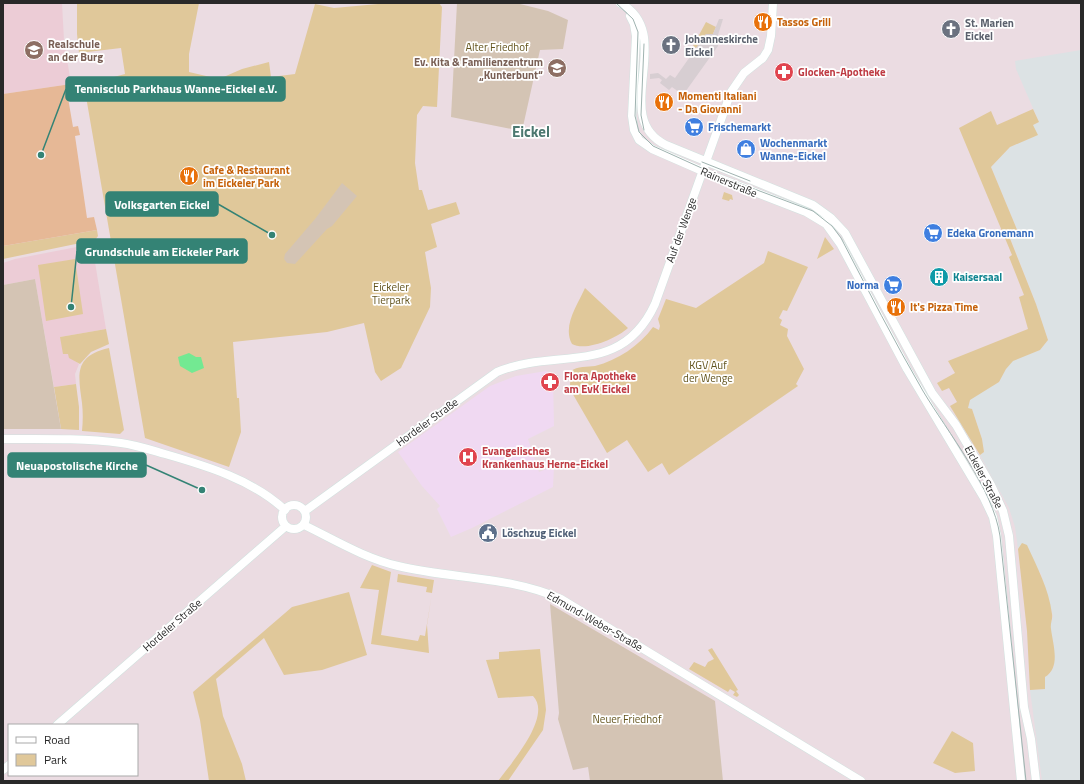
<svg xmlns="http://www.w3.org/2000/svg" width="1084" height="784" font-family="'Titillium Web',sans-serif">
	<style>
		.industrial { fill: #dce2e4 }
		.education { fill: #ecccd6 }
		.medical { fill: #f0d9f2 }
		.green { fill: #e0c89a }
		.cemetery { fill: #d4c4b4 }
		.pitch { fill: #e6b896 }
		.plaza { fill: #d7ced2 }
		.water { fill: #73e992 }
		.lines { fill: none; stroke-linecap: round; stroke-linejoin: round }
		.secondary-casing { stroke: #d1e2df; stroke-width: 9 }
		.secondary { stroke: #fff; stroke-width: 8 }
		.tram { stroke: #9fb3b0; stroke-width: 1 }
		.labels { text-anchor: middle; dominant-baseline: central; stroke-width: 3.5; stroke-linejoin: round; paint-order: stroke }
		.food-label { font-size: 11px; font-weight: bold; fill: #c56008; stroke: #fff; text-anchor: start }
		.worship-label { font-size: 11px; font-weight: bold; fill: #5b616d; stroke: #fff; text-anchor: start }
		.education-label { font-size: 11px; font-weight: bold; fill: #785e54; stroke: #fff; text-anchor: start }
		.park-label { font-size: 11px; fill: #63541d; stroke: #fff }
		.health-label { font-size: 11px; font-weight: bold; fill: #be3a42; stroke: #fff; text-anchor: start }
		.shop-label { font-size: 11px; font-weight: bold; fill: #366cbe; stroke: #fff; text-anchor: start }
		.street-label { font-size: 11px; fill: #292929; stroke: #fff }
		.culture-label { font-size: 11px; font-weight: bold; fill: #0d838f; stroke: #fff; text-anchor: start }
		.service-label { font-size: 11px; font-weight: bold; fill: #4e5e75; stroke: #fff; text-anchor: start }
		.district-label { font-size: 15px; font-weight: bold; fill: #4c7870; stroke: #fff }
		.leader { fill: none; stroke: #348375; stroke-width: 1.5 }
		.callout-dot { fill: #348375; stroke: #fff; stroke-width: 1.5 }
		.callout { fill: #348375; stroke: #348375; stroke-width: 1.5 }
		.callout-label { font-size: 12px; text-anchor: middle; font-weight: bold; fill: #fff }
	</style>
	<rect width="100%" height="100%" fill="#ebdce2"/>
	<path class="industrial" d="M 1081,50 L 1081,781 L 1042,781 L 1030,690 L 1045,689 L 1045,677 L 1050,673 L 1054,666 L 1054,649 L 1050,626 L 1053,616 L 1041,574 L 1019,547 L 1018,549 L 1015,527 L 1009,508 L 980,455 L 984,452 L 982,439 L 972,409 L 968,408 L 970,400 L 974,396 L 999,382 L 1006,368 L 1013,360 L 1040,350 L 1048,340 L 1036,304 L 1009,235 L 1018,232 L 991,167 L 1010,147 L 1035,136 L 1033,125 L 1039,122 L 1016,69 L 1015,61 Z"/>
	<path class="education" d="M 3,3 L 62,3 L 64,40 L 71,84 L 3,94 Z
		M 92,244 L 106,329 L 60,337 L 71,358 L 79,364 L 75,374 L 76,384 L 54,387 L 35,279 L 3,285 L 3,263 L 15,259 Z"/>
	<path class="medical" d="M 546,371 L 550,373 L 553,378 L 554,426 L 528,439 L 539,472 L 554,466 L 553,487 L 472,528 L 451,537 L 437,509 L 440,506 L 422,486 L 398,452 L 490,386 L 516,376 Z"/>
	<path class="green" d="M 77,3 L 199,3 L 189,54 L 189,72 L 219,79 L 242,69 L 269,62 L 271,77 L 295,74 L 315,4 L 334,8 L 389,3 L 439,3 L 442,7 L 437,107 L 423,106 L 417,115 L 415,163 L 419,190 L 422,190 L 428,210 L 456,202 L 460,214 L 431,224 L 437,247 L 425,252 L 431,288 L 430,307 L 401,368 L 381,381 L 375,372 L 364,323 L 327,332 L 233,342 L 237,398 L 239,398 L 241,432 L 229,467 L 145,438 L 84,85 L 125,74 L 121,48 L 79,53 L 77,34 Z
		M 706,22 L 716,27 L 713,34 L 706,34 L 696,48 L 693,46 Z
		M 1033,109 L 1039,122 L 1033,125 L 1038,135 L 1010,147 L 991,167 L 1018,232 L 1009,236 L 1036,304 L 1048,340 L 1040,350 L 1013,361 L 1006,369 L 999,382 L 970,400 L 968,408 L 972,409 L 982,439 L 984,452 L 980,455 L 950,406 L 957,402 L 949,388 L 942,391 L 937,383 L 955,373 L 948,361 L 1028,329 L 1019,297 L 1024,295 L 1009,257 L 1012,255 L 959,128 L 991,111 L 997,125 Z
		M 724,192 L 732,195 L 733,200 L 730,199 L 729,201 L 722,199 Z
		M 97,230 L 98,236 L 95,240 L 3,259 L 3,246 Z
		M 825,237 L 834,249 L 817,259 Z
		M 768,251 L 808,267 L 787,311 L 783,310 L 779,318 L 782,320 L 780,325 L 788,329 L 787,336 L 804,369 L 796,384 L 798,386 L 669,475 L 662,463 L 648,472 L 627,440 L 607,453 L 571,391 L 570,385 L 571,371 C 577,366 588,367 595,366 C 618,360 639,346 653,327 L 659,330 L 660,326 L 658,319 L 666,299 L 696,308 L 764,263 Z
		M 75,259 L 83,314 L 46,321 L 38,265 Z
		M 585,288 L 628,328 C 617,338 586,352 572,344 C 562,326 578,304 585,288 Z
		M 106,329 L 109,344 L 91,352 L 80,364 L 69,358 L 68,354 L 63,354 L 60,337 Z
		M 109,348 L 124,430 L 120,434 L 82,431 C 83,421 83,412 82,403 C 78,374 74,356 109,348 Z
		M 76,384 L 79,407 L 79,430 L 61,429 L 54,387 Z
		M 1022,543 L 1027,545 C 1037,567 1049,589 1052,614 C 1053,619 1050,623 1051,629 C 1053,645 1061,667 1045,677 L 1045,689 L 1030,690 L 1027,631 L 1018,549 Z
		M 372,565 L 391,572 L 381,635 L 418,641 L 420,635 L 425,636 L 432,593 L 426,592 L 427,587 L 397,582 L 398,574 L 434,580 L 427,625 L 429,653 L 371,644 L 379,590 L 360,588 Z
		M 349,592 L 367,655 L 322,670 L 284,675 L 264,638 L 216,679 L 223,716 L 242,764 L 246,781 L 209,781 L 200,720 L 193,692 L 292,607 Z
		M 712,648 L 738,690 L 736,691 L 739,695 L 737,697 L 733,695 L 735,692 L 730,689 L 728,692 L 689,669 L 694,662 L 705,667 L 708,662 L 714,659 L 708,650 Z
		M 540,649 L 546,710 L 543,730 L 508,781 L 498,781 C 510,765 553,716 533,696 L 498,698 L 486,660 L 499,659 L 499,652 Z
		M 952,731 L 973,743 L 975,771 L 955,773 L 933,763 Z"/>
	<path class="cemetery" d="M 457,3 L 516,3 L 548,11 L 568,20 L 563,49 L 540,50 L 522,131 L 451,117 Z
		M 342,183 L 357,196 L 332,226 L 327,229 L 295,264 L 287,263 L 284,259 L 285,254 L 315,219 Z
		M 35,279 L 61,429 L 3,429 L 3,285 Z
		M 550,604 L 715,701 L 723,781 L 590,781 L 588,767 L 573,770 L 558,719 L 559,713 Z"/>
	<path class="pitch" d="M 71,84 L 72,91 L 67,92 L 73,127 L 78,126 L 80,135 L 75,136 L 87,218 L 94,217 L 97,230 L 3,246 L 3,94 Z"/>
	<path class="plaza" d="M 719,19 L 723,19 L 718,35 L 718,46 L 683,95 L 672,87 L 669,90 L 660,83 L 662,80 L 659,78 L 650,79 L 650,74 L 658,73 L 666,79 L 670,75 L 675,78 L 706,34 L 713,34 Z"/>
	<path class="water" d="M 189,353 L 196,357 L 201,357 L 204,368 L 192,373 L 180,366 L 178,357 Z"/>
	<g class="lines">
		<defs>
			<path id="secondary" d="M 620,3 C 678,34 608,117 666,145 L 813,205 L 831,218 L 845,233 L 932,393 L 956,425 L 991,485 L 1003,511 L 1009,536 L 1024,707 L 1031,739 L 1036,781
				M 630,16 L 634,24 L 636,36 L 632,116 L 634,130 L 639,140 L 652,149 L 716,177 L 806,212 L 826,224 L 841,245 L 907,369 L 984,498 L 993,517 L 997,536 L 1021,781
				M 3,439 C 42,439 82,438 121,443 C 136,445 151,450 165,454 C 207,466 253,480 285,510
				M282 517a12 12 0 1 1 24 0a12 12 0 1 1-24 0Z
				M 305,511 L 497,372 C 557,347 621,378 655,304 L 731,92 L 744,73 L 763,58 L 768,50 L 771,36 L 773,3
				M 304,525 C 335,540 364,558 398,566 C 451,579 510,576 561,599 L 861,781
				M 57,725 L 286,526
				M 3,770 L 9,765"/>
		</defs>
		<use href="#secondary" class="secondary-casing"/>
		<use href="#secondary" class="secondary"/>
		<path class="tram" d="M 616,3 L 633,19 L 638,32 L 635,116 L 639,132 L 653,146 L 717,175 L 813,211 L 832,226 L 841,238 C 868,290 894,341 923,391 C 948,433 993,488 1000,536 L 1026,781
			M 644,130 L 641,115 L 644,44
			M 702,162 L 750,181"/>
	</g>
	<defs>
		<symbol id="restaurant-disc" viewBox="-11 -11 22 22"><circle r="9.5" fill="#e8710a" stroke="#fff"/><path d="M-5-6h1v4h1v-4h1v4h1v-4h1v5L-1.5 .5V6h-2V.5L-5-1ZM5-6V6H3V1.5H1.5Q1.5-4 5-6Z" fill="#fff"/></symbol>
		<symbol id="church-disc" viewBox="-11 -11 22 22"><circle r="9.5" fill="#6b7280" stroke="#fff"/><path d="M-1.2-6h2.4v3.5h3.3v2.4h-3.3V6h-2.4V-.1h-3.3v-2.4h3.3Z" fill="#fff"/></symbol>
		<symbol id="school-disc" viewBox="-11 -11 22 22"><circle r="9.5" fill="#8d6e63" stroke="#fff"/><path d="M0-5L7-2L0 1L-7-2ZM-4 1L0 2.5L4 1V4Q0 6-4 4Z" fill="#fff"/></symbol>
		<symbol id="pharmacy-disc" viewBox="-11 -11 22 22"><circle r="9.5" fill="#e0444e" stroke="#fff"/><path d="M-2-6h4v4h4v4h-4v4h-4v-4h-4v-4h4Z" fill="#fff"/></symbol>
		<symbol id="supermarket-disc" viewBox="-11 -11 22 22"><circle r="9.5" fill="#3f7fe0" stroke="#fff"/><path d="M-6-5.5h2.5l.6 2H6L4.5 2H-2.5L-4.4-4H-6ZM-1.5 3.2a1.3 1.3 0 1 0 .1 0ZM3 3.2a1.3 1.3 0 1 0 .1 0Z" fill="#fff"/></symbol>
		<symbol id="shop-disc" viewBox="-11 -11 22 22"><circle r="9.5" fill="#3f7fe0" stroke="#fff"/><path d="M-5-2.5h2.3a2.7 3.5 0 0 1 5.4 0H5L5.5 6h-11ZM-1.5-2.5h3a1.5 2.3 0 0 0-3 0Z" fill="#fff"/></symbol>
		<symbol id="building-disc" viewBox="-11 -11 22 22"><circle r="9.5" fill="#0f9aa8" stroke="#fff"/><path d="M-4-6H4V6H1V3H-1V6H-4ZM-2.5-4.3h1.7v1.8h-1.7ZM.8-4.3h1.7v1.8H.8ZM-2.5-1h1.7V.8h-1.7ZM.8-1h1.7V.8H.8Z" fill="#fff"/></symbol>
		<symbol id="hospital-disc" viewBox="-11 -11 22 22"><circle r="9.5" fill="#e0444e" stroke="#fff"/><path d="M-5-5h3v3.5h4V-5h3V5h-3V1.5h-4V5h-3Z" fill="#fff"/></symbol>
		<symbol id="civic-disc" viewBox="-11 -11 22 22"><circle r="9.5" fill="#5c6f8a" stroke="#fff"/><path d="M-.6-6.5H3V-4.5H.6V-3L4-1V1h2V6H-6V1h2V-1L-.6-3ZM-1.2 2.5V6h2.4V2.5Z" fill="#fff"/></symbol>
	</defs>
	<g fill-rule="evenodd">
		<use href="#restaurant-disc" x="752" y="11" width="22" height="22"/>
		<use href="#church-disc" x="940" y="18" width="22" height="22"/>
		<use href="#church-disc" x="660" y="34" width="22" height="22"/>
		<use href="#school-disc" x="23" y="39" width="22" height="22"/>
		<use href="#school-disc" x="546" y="57" width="22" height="22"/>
		<use href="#pharmacy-disc" x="773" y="61" width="22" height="22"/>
		<use href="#restaurant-disc" x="653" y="91" width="22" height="22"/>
		<use href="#supermarket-disc" x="683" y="116" width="22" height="22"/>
		<use href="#shop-disc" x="735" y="138" width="22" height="22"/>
		<use href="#restaurant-disc" x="178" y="165" width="22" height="22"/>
		<use href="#supermarket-disc" x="922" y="222" width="22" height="22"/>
		<use href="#building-disc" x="928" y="266" width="22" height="22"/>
		<use href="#supermarket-disc" x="882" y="274" width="22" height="22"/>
		<use href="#restaurant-disc" x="885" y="296" width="22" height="22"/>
		<use href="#pharmacy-disc" x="539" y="371" width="22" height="22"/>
		<use href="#hospital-disc" x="457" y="446" width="22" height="22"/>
		<use href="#civic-disc" x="477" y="522" width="22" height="22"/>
	</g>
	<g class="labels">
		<g class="food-label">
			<text x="777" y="22">Tassos Grill</text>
			<text x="678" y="96">Momenti Italiani<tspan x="678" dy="13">- Da Giovanni</tspan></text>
			<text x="203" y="170">Cafe &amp; Restaurant<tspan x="203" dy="13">im Eickeler Park</tspan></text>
			<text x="910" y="307">It's Pizza Time</text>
		</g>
		<g class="worship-label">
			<text x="965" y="23">St. Marien<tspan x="965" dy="13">Eickel</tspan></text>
			<text x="685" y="39">Johanneskirche<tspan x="685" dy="13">Eickel</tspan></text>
		</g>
		<g class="education-label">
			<text x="48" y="44">Realschule<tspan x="48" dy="13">an der Burg</tspan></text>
			<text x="543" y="62" text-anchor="end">Ev. Kita &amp; Familienzentrum<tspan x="543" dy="13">„Kunterbunt“</tspan></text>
		</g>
		<g class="park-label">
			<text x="497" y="47">Alter Friedhof</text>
			<text x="391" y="287">Eickeler<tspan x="391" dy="13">Tierpark</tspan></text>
			<text x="708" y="365">KGV Auf<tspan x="708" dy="13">der Wenge</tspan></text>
			<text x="627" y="719">Neuer Friedhof</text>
		</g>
		<g class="health-label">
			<text x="798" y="72">Glocken-Apotheke</text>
			<text x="564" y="376">Flora Apotheke<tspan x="564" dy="13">am EvK Eickel</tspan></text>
			<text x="482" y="451">Evangelisches<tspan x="482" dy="13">Krankenhaus Herne-Eickel</tspan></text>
		</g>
		<g class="shop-label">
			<text x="708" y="127">Frischemarkt</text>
			<text x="760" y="143">Wochenmarkt<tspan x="760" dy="13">Wanne-Eickel</tspan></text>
			<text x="947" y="233">Edeka Gronemann</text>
			<text x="879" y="285" text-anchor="end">Norma</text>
		</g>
		<g class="street-label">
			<text transform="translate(729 182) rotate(23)">Rainerstraße</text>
			<text transform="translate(681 230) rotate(-70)">Auf der Wenge</text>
			<text transform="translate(427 422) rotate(-36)">Hordeler Straße</text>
			<text transform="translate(984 477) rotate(62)">Eickeler Straße</text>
			<text transform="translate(595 621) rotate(30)">Edmund-Weber-Straße</text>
			<text transform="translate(172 625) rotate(-41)">Hordeler Straße</text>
		</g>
		<g class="culture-label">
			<text x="953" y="277">Kaisersaal</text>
		</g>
		<g class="service-label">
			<text x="502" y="533">Löschzug Eickel</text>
		</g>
		<g class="district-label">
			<text x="531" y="131">Eickel</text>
		</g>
	</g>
	<path class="leader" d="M41 155L66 89M272 235L218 204M71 307L77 251M202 490L146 465"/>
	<g class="callout-dot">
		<circle cx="41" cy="155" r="4"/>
		<circle cx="272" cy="235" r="4"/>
		<circle cx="71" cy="307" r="4"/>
		<circle cx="202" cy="490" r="4"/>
	</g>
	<g class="callout">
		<rect x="66" y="77" width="219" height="24" rx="4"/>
		<rect x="106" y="192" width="112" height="24" rx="4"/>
		<rect x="77" y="239" width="170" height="24" rx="4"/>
		<rect x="8" y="453" width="138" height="24" rx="4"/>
	</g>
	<g class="callout-label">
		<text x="176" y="93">Tennisclub Parkhaus Wanne-Eickel e.V.</text>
		<text x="162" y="209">Volksgarten Eickel</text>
		<text x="162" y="256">Grundschule am Eickeler Park</text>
		<text x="77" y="470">Neuapostolische Kirche</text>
	</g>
	<rect width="1084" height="784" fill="none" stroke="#292929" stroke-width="8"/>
	<rect x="8" y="724" width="130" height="52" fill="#ffffff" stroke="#a9a9a9"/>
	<rect x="16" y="737" width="20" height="6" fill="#ffffff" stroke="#a9a9a9"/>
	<text x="44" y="744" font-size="12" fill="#292929">Road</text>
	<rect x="16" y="754" width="20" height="12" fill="#e0c89a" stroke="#a9a9a9"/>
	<text x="44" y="764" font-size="12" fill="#292929">Park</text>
</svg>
